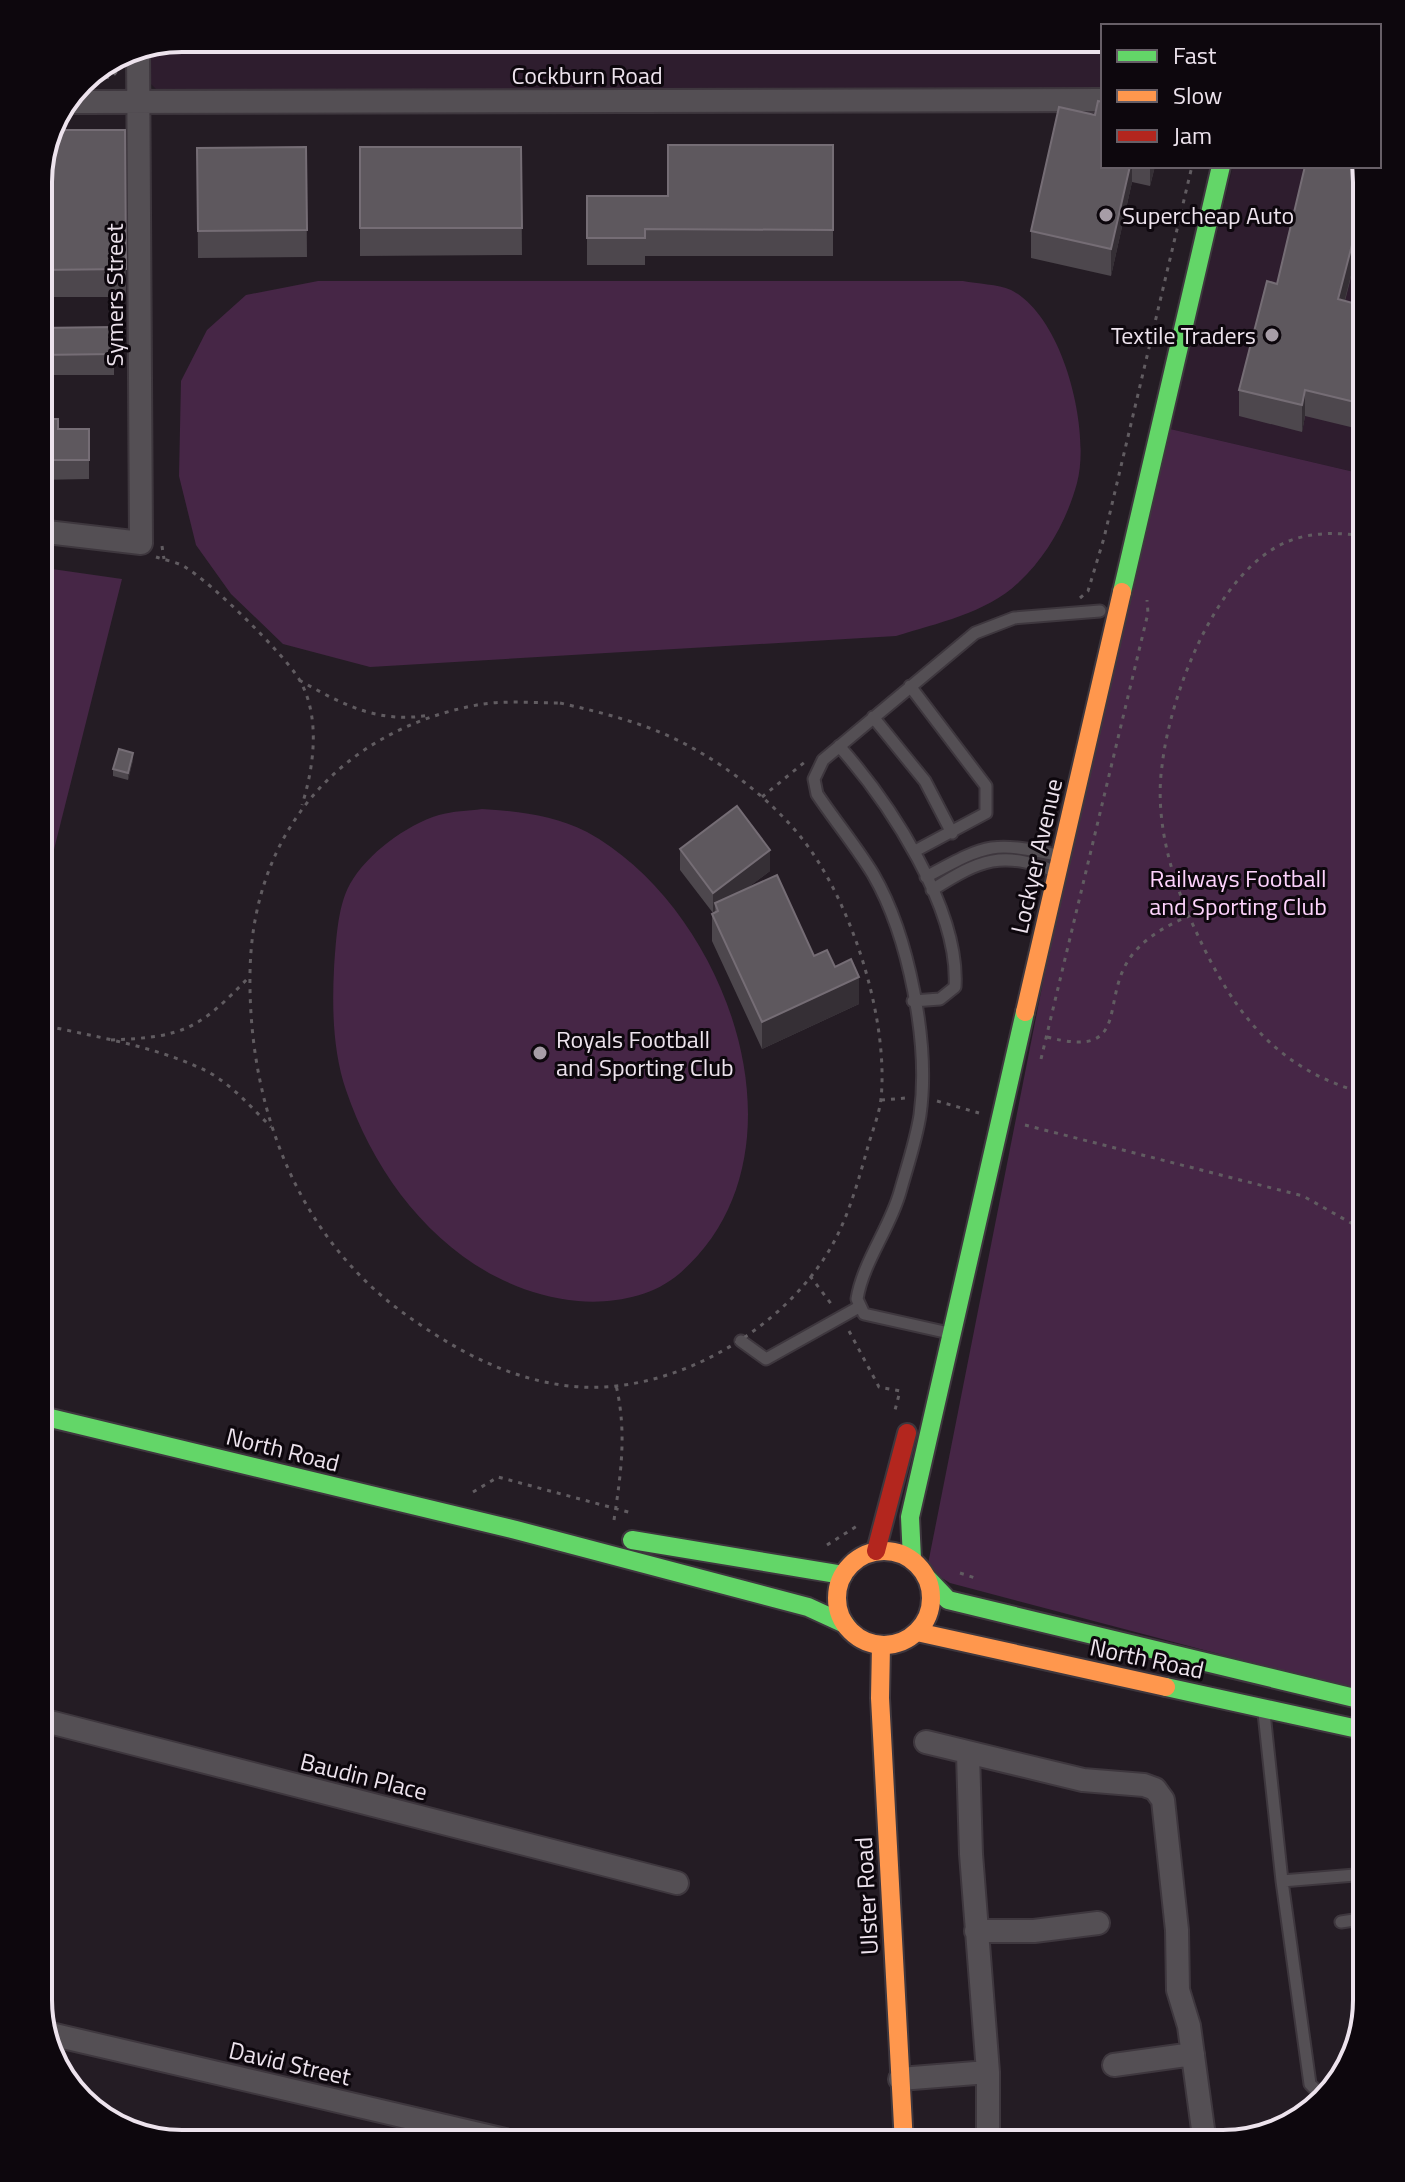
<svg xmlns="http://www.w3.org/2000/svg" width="1405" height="2182" font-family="'Titillium Web',sans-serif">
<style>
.built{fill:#2e1d2e}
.green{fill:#462646}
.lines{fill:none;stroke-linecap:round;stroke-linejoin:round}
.lane-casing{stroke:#3e373e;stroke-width:15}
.street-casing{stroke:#3e373e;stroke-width:26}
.fast-casing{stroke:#3e373e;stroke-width:22}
.slow-casing{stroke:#3e373e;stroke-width:22}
.jam-casing{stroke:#3e373e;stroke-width:22}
.path{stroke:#615c61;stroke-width:3;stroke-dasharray:4 6;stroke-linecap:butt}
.lane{stroke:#544f54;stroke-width:11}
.street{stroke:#544f54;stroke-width:22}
.fast{stroke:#63d668;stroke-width:18}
.slow{stroke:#ff974d;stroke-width:18}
.jam{stroke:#b3261e;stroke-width:18}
.wall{fill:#4d474d}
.shaded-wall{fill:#352f35}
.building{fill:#5e585e;stroke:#756d75;stroke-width:2}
.poi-dot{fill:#a79da7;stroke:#0d070d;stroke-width:3}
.labels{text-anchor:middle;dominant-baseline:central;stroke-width:6;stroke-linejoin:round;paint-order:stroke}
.street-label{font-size:24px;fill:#ede3ed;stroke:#0d070d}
.poi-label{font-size:24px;fill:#ede3ed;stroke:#0d070d;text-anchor:start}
.park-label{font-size:24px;fill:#fed3fd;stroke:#0d070d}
.rim{fill:none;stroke:#ede3ed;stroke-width:4}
</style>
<rect width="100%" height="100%" fill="#241c24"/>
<!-- built -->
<path class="built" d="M182 38H1103V92L160 93 145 78 144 45Z
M1233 166H1363L1367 182V475L1170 429Z"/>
<!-- green -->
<path class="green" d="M318 281H963C977 284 998 284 1011 290 1064 317 1091 431 1077 483 1067 520 1047 556 1019 582 987 613 937 623 896 636L370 667 283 644 231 594 196 545 179 476 181 381 207 330 246 295Z
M1153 425 1367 475V1693L950 1583 927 1569Z
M38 567 122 579 38 913Z
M482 809C518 811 554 815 587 832 728 909 817 1155 679 1274 652 1297 612 1304 578 1301 464 1290 381 1194 346 1090 333 1052 332 1009 334 969 336 944 337 907 350 884 367 854 406 825 439 815 453 811 468 811 482 809Z"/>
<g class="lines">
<defs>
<path id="lane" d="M910 686 986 786V813L915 851
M873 717 925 781 952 833
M839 746C889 802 960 909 955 987L940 999 913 1001
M926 877C989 843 991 841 1061 856
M932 890C981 859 1001 850 1057 872
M38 940 43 917 38 903
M949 1333 864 1314 857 1299C863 1262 890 1228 900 1192 907 1167 916 1141 920 1115 930 1044 909 936 873 874 856 846 835 821 817 794L814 779 823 760 975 633 1014 618 1100 611
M741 1341 766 1359 859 1307
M1264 1713 1282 1881 1310 2084 1322 2096
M1282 1881 1367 1874
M1341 1922 1367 1918"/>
<path id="street" d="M71 102 1103 100
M38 531 141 543 138 47
M38 1719 677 1883
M926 1742 1083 1780 1144 1785 1155 1789 1163 1800 1177 1930 1178 1990 1189 2026 1205 2144
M968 1754 971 1854 988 2072V2144
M976 1931H1034L1098 1923
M46 2033 522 2144
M1114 2065 1193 2054
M900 2079 988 2072"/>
<path id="fast" d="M1122 592 1221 166
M38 1415 516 1530 808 1607 845 1624
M632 1540 843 1575
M912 1559 910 1517 1025 1012
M928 1579 948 1600 1367 1701
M1166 1687 1367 1731"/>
<path id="slow" d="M1025 1012 1122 592
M837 1598a47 47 0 1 1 94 0a47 47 0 1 1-94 0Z
M917 1632 1166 1687
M881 1645 880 1698 904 2144"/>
<path id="jam" d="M876 1551 907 1433"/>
</defs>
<!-- lane casing -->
<use href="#lane" class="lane-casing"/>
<!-- street casing -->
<use href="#street" class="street-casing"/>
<!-- fast casing -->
<use href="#fast" class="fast-casing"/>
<!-- slow casing -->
<use href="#slow" class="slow-casing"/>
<!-- jam casing -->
<use href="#jam" class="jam-casing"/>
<!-- path -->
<path class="path" d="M85 80 112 77 118 70
M162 546 164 559
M156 557C165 560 177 562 185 567 213 584 282 652 299 679 321 716 314 767 302 805
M1080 598 1088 591 1104 538 1192 166
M299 680C343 705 379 724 430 715
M560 703C608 714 653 725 696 750 735 772 772 802 800 836 851 899 889 1018 881 1099 879 1116 871 1134 867 1150 859 1178 850 1211 836 1238 790 1328 671 1398 569 1386 509 1379 457 1351 409 1317 297 1239 248 1106 250 973 252 833 339 731 477 705 503 700 533 703 560 703Z
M762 797 806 761
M1188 914C1169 869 1155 816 1162 766 1170 694 1217 569 1289 541 1315 531 1340 533 1367 536
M38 1024C91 1036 150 1045 200 1068 228 1080 250 1106 271 1127
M1047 1037C1134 1060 1098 999 1132 955 1147 936 1168 925 1189 916 1228 1004 1269 1068 1367 1094
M111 1040C185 1037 199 1029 250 976
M1041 1059 1148 613 1147 600
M881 1100 906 1098
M937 1101 979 1113
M1025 1125 1303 1196 1367 1232
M810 1276 832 1305
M849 1331 879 1387 900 1391 894 1414
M473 1492 498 1477 632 1513
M614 1520C621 1473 627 1432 616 1385
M827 1545 857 1526
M960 1573 975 1578"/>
<!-- lane -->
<use href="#lane" class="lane"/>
<!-- street -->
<use href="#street" class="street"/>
<!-- fast -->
<use href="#fast" class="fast"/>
<!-- slow -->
<use href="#slow" class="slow"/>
<!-- jam -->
<use href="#jam" class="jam"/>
</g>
<!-- wall -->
<path class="wall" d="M182 38H331V40H221V51L177 52V39Z
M399 38H458V44H399Z
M789 38H824V52L790 53Z
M854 38H881V51L855 52Z
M1016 38H1041V44H1016Z
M1074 38H1103V41H1074Z
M1095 115 1103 166H1155L1150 186 1132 182 1111 276 1031 258V231Z
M125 130 126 297H38V173Z
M833 145V256H645V265H587V196H668Z
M306 147 307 257 198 258 197 148Z
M360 147H521L522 255 360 256Z
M1367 182V213L1345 301 1367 307V431L1305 416 1302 432 1239 416V390L1277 284Z
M114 327V375H38V328Z
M38 419 58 429H89V479L38 480Z
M133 760 128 780 113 776V769Z
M680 849 770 871 747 888 814 956 835 967 859 1004 762 1049 712 941V914L713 913 680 870Z
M1365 1947H1367V1991L1365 1974Z"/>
<!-- shaded-wall -->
<path class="shaded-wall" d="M1130 166H1132V182L1111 276V249Z
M1150 166H1155L1150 186Z
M1367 187V213L1338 326V299Z
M1305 390V416L1302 432V405Z
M133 753V760L128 780V773Z
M770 850V871L718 910 715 903V912L713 913V893Z
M859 977V1004L762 1049V1022Z"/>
<!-- building -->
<path class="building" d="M1098 101 1103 102V166H1130L1111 249 1031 231 1059 107 1095 115Z
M58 130H125L126 269 38 270V173Z
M668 145H833V230L645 229V238H587V196H668Z
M306 147 307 230 198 231 197 148Z
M360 147H521L522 228H360Z
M1305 166H1363L1367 187 1338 299 1367 307V405L1305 390 1302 405 1239 390 1267 281 1277 284Z
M114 327V354L38 355V328Z
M38 419H58V429H89V460H38Z
M119 749 133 753 128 773 113 769Z
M737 806 770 850 713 893 680 849Z
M777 875 814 956 827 950 835 967 851 959 859 977 762 1022 712 914 718 911 715 903Z"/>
<!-- markers -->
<g class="poi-dot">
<circle cx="1106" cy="215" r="8"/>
<circle cx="1272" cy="335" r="8"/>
<circle cx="540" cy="1053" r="8"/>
</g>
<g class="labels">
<!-- street labels -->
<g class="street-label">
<text x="587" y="75">Cockburn Road</text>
<text transform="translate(114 295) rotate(-90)">Symers Street</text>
<text transform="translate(1036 856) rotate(-77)">Lockyer Avenue</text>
<text transform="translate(283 1449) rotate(14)">North Road</text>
<text transform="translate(1147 1658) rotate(12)">North Road</text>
<text transform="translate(364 1776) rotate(14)">Baudin Place</text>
<text transform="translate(866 1896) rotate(-93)">Ulster Road</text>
<text transform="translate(290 2063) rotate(13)">David Street</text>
</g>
<!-- poi labels -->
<g class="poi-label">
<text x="1122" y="215">Supercheap Auto</text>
<text x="1256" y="335" text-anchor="end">Textile Traders</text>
<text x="556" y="1039">Royals Football<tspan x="556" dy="28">and Sporting Club</tspan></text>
</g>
<!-- park labels -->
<g class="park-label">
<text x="1238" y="878">Railways Football<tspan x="1238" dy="28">and Sporting Club</tspan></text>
</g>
</g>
<!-- crop -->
<path d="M0 0H1405V2182H0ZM182 52H1223A130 130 0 0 1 1353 182V2000A130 130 0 0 1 1223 2130H182A130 130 0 0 1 52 2000V182A130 130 0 0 1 182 52Z" fill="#0d070d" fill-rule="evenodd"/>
<path class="rim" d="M182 52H1223A130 130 0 0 1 1353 182V2000A130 130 0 0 1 1223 2130H182A130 130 0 0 1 52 2000V182A130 130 0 0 1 182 52Z"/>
<!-- legend -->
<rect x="1101" y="24" width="280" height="144" fill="#0d070d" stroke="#675f67" stroke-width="2"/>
<rect x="1117" y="50" width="40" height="12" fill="#63d668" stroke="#675f67" stroke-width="2"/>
<text x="1173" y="64" font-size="24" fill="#ede3ed">Fast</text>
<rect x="1117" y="90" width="40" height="12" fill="#ff974d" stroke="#675f67" stroke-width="2"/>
<text x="1173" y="104" font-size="24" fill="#ede3ed">Slow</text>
<rect x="1117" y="130" width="40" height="12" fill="#b3261e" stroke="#675f67" stroke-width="2"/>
<text x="1173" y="144" font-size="24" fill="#ede3ed">Jam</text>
</svg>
